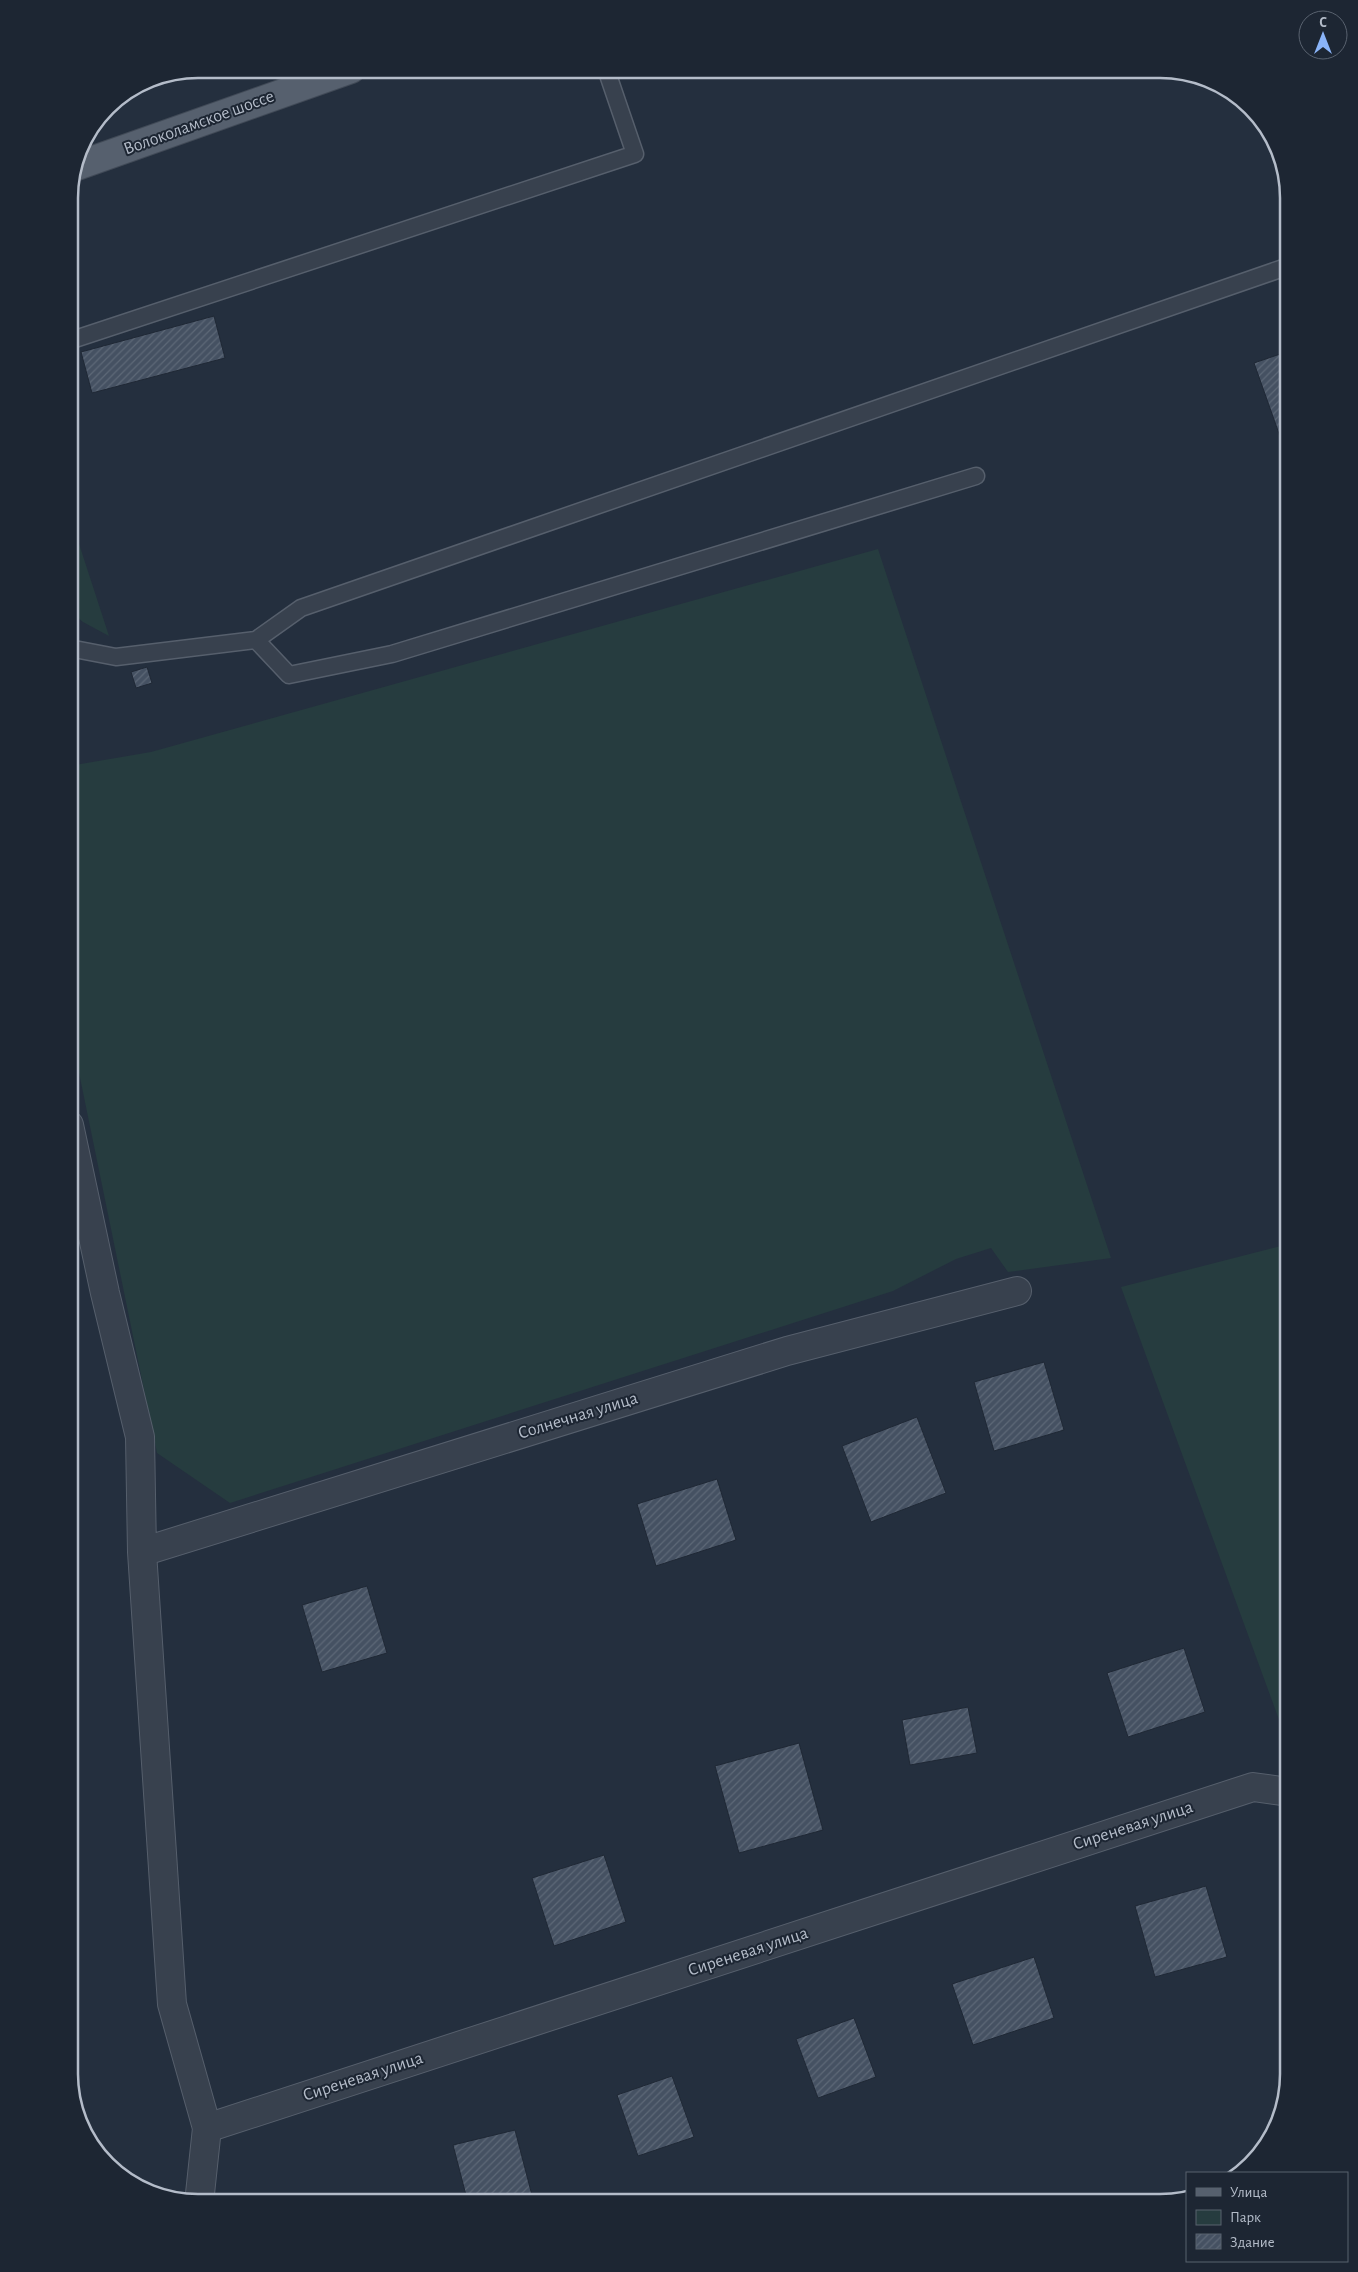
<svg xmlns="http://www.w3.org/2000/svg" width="1358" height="2272" font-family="'Alegreya Sans',sans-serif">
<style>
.green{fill:#263c3f}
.building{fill:url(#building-hatch);stroke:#1f2835}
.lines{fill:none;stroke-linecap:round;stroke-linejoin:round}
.lane-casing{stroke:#565f6c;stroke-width:19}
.street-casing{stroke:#565f6c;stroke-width:30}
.primary-casing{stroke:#414a57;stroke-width:30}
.lane{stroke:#38414e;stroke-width:16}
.street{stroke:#38414e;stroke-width:28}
.primary{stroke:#56606e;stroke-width:28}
.labels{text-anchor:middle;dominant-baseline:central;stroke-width:4;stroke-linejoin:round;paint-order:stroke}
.street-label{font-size:18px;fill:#b4bcc9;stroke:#1d2633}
.rim{fill:none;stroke:#b4bcc9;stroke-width:2.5}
</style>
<defs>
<pattern id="building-hatch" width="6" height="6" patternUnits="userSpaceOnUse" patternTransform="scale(1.25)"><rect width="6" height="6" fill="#455162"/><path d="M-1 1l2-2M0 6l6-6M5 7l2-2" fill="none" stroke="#5d6877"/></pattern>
</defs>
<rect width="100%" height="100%" fill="#242f3e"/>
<!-- green -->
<path class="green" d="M69 513 109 636 83 622 69 610Z
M878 549 1111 1258 1008 1272 991 1248 956 1259 893 1291 230 1503 157 1453 69 1024V766L151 752Z
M1289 1244V1747L1121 1287Z"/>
<!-- building -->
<path class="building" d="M214 316 225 358 92 393 81 352Z
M1289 351V462L1254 363Z
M147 667 152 683 136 688 131 672Z
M1044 1362 1064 1430 994 1451 974 1382Z
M917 1417 946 1493 871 1522 842 1446Z
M717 1479 736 1540 656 1566 637 1504Z
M367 1586 387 1653 322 1672 302 1605Z
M1184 1648 1205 1712 1128 1737 1107 1673Z
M968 1707 977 1753 910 1765 902 1720Z
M799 1743 823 1830 739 1853 715 1766Z
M604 1855 626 1922 554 1946 532 1878Z
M1206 1886 1227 1957 1155 1977 1135 1906Z
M1034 1957 1054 2018 973 2045 952 1984Z
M854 2018 876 2077 818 2098 796 2039Z
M672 2076 694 2137 638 2156 617 2095Z
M515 2130 534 2203H468L453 2145Z"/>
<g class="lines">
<defs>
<path id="lane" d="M75 339 635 154 606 69
M256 640 289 675 392 654 976 476
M69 648 116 657 256 640 301 608 1289 266"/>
<path id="street" d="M69 1125 105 1293 140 1437 142 1552 172 2004 207 2128 199 2203
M142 1552 787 1351 1017 1291
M207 2128 1253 1787 1289 1792"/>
<path id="primary" d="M74 167 351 69"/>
</defs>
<!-- lane casing -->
<use href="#lane" class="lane-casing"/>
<!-- street casing -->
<use href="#street" class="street-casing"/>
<!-- primary casing -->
<use href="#primary" class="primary-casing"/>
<!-- lane -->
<use href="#lane" class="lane"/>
<!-- street -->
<use href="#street" class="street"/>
<!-- primary -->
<use href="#primary" class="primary"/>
</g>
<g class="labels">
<!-- street labels -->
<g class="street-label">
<text transform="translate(199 123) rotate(-20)">Волоколамское шоссе</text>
<text transform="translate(578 1416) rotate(-17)">Солнечная улица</text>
<text transform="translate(1133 1826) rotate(-18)">Сиреневая улица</text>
<text transform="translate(748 1952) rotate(-18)">Сиреневая улица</text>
<text transform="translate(363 2077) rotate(-18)">Сиреневая улица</text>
</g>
</g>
<!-- crop -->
<path d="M0 0H1358V2272H0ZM198 78H1160A120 120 0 0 1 1280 198V2074A120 120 0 0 1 1160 2194H198A120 120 0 0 1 78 2074V198A120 120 0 0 1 198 78Z" fill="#1d2633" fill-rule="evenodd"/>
<path class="rim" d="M198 78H1160A120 120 0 0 1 1280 198V2074A120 120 0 0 1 1160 2194H198A120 120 0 0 1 78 2074V198A120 120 0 0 1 198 78Z"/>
<!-- legend -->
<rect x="1186" y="2172" width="162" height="90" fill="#1d2633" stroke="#59626f"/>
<rect x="1196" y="2188" width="25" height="8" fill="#56606e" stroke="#59626f"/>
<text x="1230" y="2197" font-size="15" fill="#b4bcc9">Улица</text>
<rect x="1196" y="2210" width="25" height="15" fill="#263c3f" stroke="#59626f"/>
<text x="1230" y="2222" font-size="15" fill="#b4bcc9">Парк</text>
<rect x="1196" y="2234" width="25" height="15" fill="url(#building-hatch)" stroke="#59626f"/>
<text x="1230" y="2247" font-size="15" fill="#b4bcc9">Здание</text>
<!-- north arrow -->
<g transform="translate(1323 35)"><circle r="24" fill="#1d2633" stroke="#59626f"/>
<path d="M0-4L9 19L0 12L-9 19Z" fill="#8ab4f8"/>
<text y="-8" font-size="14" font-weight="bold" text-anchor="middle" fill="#b4bcc9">С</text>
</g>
</svg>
